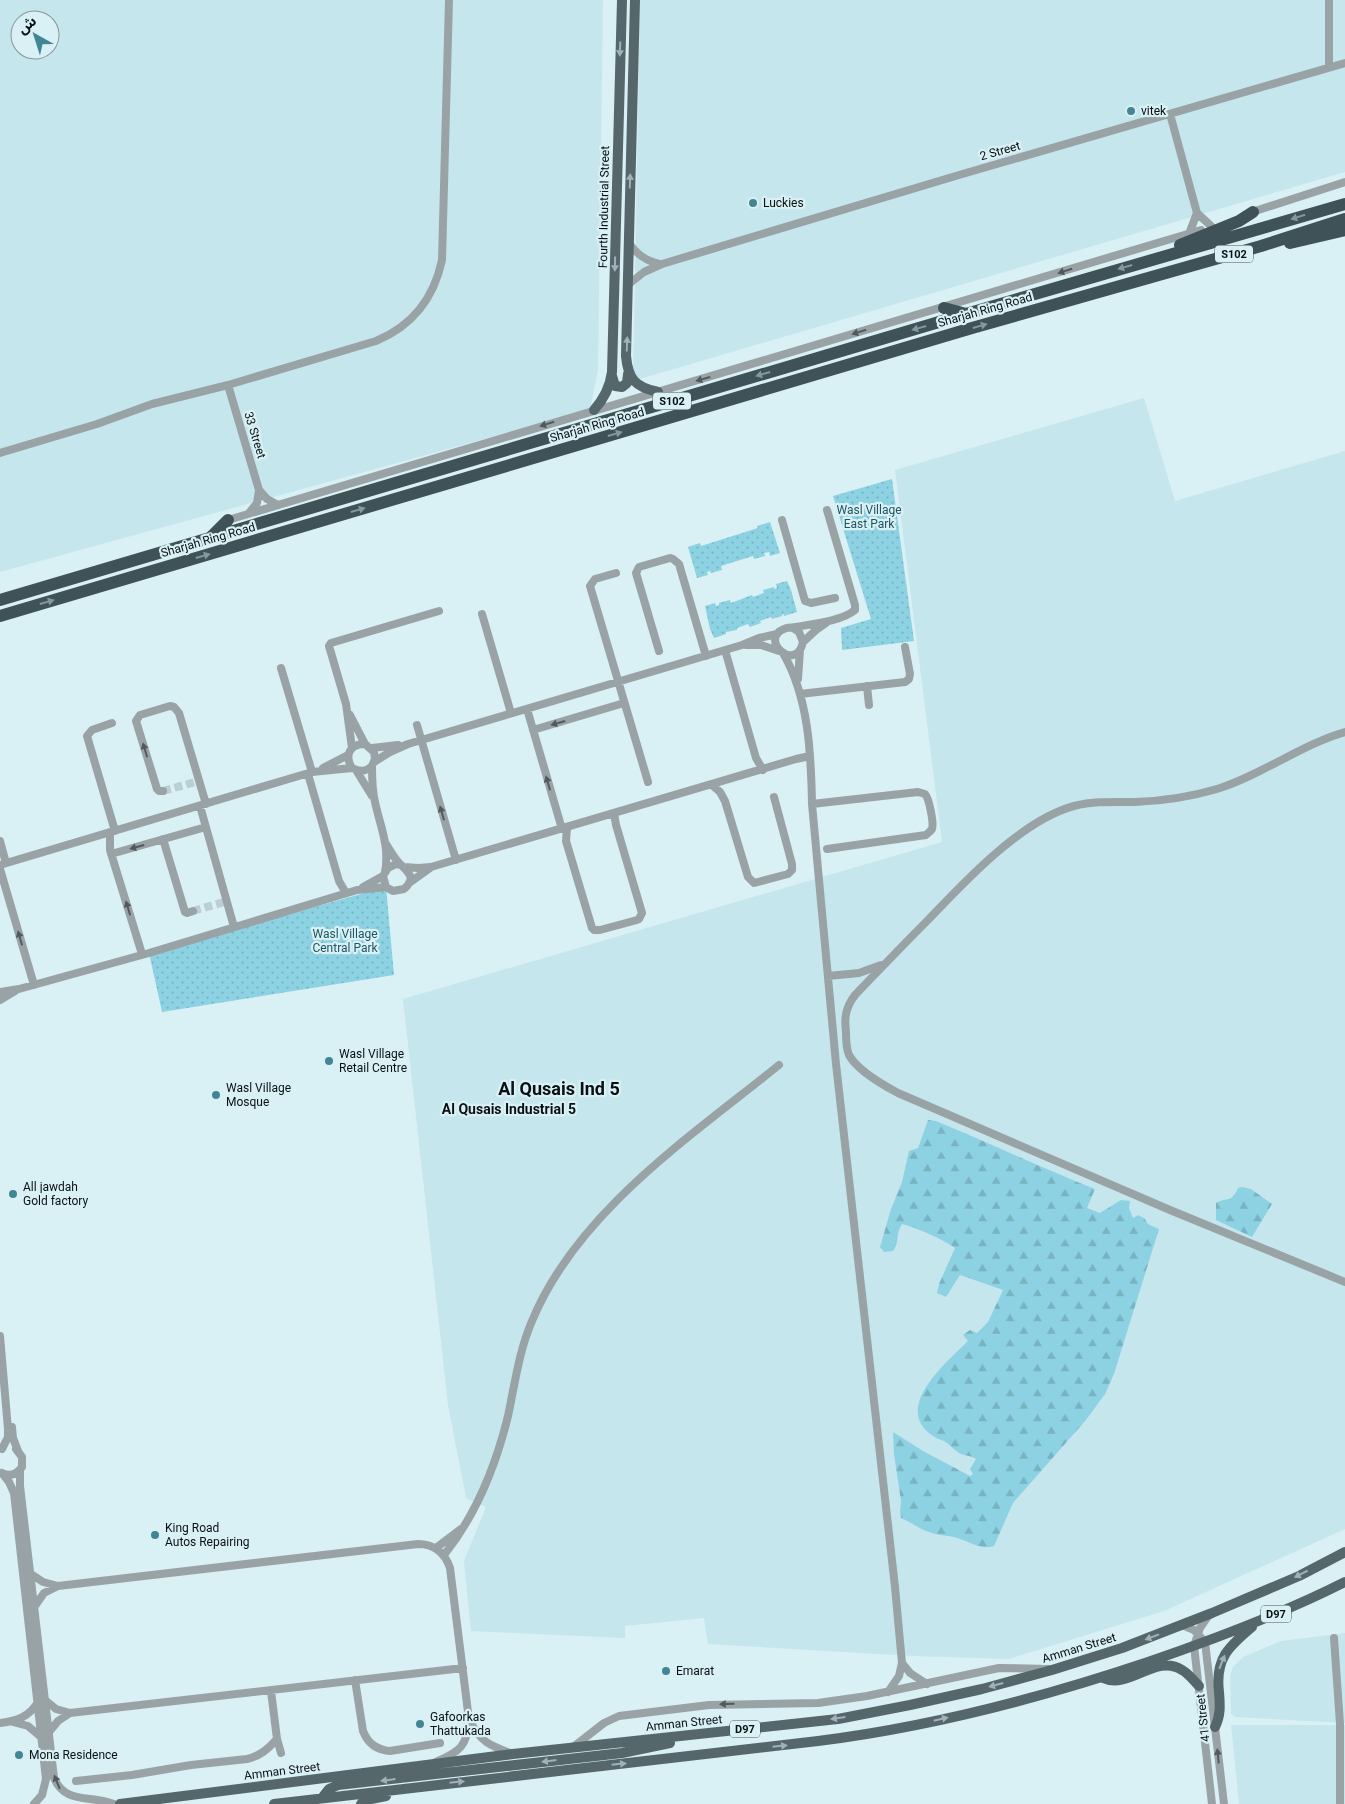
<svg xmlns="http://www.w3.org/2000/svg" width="1345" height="1804" font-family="Roboto,'Noto Sans Arabic',sans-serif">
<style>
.built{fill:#c6e6ee;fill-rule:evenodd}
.grass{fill:url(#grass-dots)}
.forest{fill:url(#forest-firs)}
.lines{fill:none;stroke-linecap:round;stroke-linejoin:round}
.minor-tunnel{stroke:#bacfd3;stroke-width:8;stroke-dasharray:8 4;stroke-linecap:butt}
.minor{stroke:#99a3a5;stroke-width:8}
.major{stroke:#56676b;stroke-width:10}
.highway{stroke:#3f5257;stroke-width:12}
.oneway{fill:#9eb2b7}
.oneway2{fill:#84999e}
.oneway3{fill:#515a5c}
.poi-dot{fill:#428594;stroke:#d9f0f5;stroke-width:2}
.labels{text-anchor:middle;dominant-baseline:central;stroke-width:4.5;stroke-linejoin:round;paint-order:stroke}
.shield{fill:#d9f0f5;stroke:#475457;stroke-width:1}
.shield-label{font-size:11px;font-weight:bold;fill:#091113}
.poi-label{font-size:12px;fill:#091113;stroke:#d9f0f5;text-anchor:start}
.street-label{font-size:12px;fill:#091113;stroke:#d9f0f5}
.park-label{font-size:12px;fill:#1d5561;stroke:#d9f0f5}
.neighbourhood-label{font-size:14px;font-weight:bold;fill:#091113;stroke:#d9f0f5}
.district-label{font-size:18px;font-weight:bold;fill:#091113;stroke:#d9f0f5}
</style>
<defs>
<pattern id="grass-dots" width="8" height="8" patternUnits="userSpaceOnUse" patternTransform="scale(1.25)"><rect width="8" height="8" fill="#8dd2e2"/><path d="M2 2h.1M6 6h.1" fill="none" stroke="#78b3c1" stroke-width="1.8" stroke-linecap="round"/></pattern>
<pattern id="forest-firs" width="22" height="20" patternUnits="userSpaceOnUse" patternTransform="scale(1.25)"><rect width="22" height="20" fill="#8dd2e2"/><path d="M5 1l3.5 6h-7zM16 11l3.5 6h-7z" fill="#78b3c1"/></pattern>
</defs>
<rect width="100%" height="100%" fill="#d9f0f5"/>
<!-- built -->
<path class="built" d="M0 0H603L598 370 590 410 0 572ZM20 20H50V50H20Z
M640 0H1345V172L633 381Z
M1144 398 1175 501 1345 451V1529L1164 1611 1009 1659 913 1656 708 1644 704 1618 625 1626V1638L471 1631 464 1561 486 1507 466 1498 448 1405 403 999 942 842 895 470Z
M1345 1633V1723L1235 1717 1231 1714 1230 1676 1233 1667 1243 1657 1281 1641Z
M1231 1725H1345V1804H1239Z"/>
<!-- grass -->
<path class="grass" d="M892 479 914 641 842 650 841 628 871 619 833 496Z
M770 522 780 553 770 556 769 552 764 553 765 556 754 559 753 556 721 566 722 570 711 573 710 571 707 572 708 575 697 578 688 547 700 543 701 546 758 528 757 526Z
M787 581 791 590 797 612 784 616 783 613 782 616 772 619 771 617 760 621 761 623 750 627 748 624 737 628V630L726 632V634L714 638 710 629 705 606 715 603 716 606 719 605V603L730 600 731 603 752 595 753 597 764 593 763 590 774 587V589L777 588 776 584Z
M386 887 394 975 162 1012 149 953Z"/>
<!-- forest -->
<path class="forest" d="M928 1120 936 1121C990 1143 1041 1168 1095 1189L1087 1208 1100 1213 1121 1200 1130 1201 1129 1208 1133 1218 1138 1215 1144 1218 1148 1224 1159 1229 1114 1374 1105 1394 1086 1420 1013 1503 994 1546C981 1550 972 1543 960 1539 950 1535 939 1536 929 1532 919 1529 911 1522 901 1518L900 1511 901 1501 894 1454 893 1432 923 1451 970 1476 973 1474 970 1469 976 1459C971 1455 964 1456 959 1453 954 1450 951 1446 947 1443 943 1440 937 1439 933 1436 891 1408 947 1362 968 1341L963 1335 970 1330 977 1333 988 1322 1003 1290 960 1275 946 1297 937 1293 939 1284 955 1248C940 1238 920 1229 902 1224 895 1235 900 1241 893 1251L884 1252 880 1247 891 1209 902 1182 909 1151 918 1148Z
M1242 1187 1251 1189 1272 1204 1252 1237 1216 1220V1203C1228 1196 1231 1204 1238 1188Z"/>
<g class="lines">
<!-- minor-tunnel -->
<path class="minor-tunnel" d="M163 791 195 782
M193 911 224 902"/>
<!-- minor -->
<path class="minor" d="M1329 67V0
M1170 114 1197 213 1211 226
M1249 213 1345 182
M1189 234 1197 213
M629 243C637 255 646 261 660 264
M629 284 644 272 662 264 959 175 1345 63
M228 385 259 490 267 499 278 505
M0 453 97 424 152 404 228 385 376 341C412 326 434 298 442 260L449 0
M249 513 257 503 259 490
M228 520 1201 230
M782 520 805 601 811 603 835 598
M616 573 595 579 590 586 648 782
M482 614 511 713
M793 628 799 632 803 642C796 674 758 639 784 629 788 627 792 628 796 627 812 624 842 621 855 610V605L827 510
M803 642 816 630 826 623
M746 645H761L779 651
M725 650 756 758 763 770
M659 651 636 573 639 567 670 558 673 559 679 564 706 656
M783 653C809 698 811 754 812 804L836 1064 895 1587 902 1663 899 1676 888 1692
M281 668 312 772
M798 679 800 650
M867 686 869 705
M800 694 905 682 909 679 910 674 905 647
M527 709 562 829
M350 715 365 744 374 752 375 759 372 766C366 772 360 772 352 768 344 755 350 744 365 744
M112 723 92 730 87 736 115 831
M417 725 456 860
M533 730 624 703
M1345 732C1300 745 1262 775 1217 789 1190 797 1162 801 1135 802 1114 802 1094 801 1074 806 1022 820 966 880 929 919 904 944 879 970 855 995 846 1007 844 1017 846 1032 846 1039 846 1048 849 1055 857 1070 883 1085 898 1093L1170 1210 1345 1282
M352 748 346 704 329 646 331 643 439 611
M372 748 398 745
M374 762 390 752 408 744 742 645 759 638 777 634
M372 766C372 778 372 790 375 802 380 826 390 846 385 872
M323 768 348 755
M356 770 372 796
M308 774 339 881 346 893
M712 785 720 792 725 801 748 877 754 883 788 874 792 870V864L774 797
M163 791H159L157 789 136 721 140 715 170 706 174 707 179 713 206 804
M812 804 918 792 925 794C929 798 934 823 932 829 930 832 929 832 926 835L827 849
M200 806 234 927
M567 828 566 841 592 928 594 930H600L637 920 639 919 642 913 616 825 614 813
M110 832V850L142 954
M163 839 185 912 187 913 193 911
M0 841 6 863
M386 844C390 850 394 858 400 864 408 872 417 878 404 889L393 891 386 887 383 876 388 868 396 864 401 865
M111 854 206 827
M0 865 312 772 352 768
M404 867 418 868 431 867 796 759 810 756
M0 869 34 985
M409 883 430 868
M363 887 383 876
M828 976 859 973 881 965
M0 992 19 989 149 953 357 890 386 887
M0 1000 15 991
M0 1336 8 1429V1437L2 1449
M12 1427 13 1438 18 1451
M20 1470V1486L54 1778C65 1804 89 1795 114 1804
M2 1473 9 1482 14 1493 46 1779 42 1795 34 1804
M2 1473C10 1477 17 1474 22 1467V1457L16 1449
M436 1548 461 1529
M444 1555C476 1515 496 1465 508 1416 515 1383 519 1351 532 1321 577 1212 690 1137 779 1065
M31 1574 43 1582 58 1586
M35 1606 44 1593 58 1586 418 1544C434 1544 445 1553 450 1568L469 1720C467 1747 460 1751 436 1762
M1209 1615 1200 1628 1194 1646 1212 1804
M1182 1625 1194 1630 1205 1642 1224 1804
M1334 1638 1340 1724V1804
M902 1663 910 1673 927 1684
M355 1680 363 1731C368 1744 377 1750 390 1751L440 1743
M271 1691 277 1739 281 1753
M45 1700 56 1709 70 1713 463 1668
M470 1721C481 1743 491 1746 513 1754
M13 1722 28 1726 41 1737
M0 1723C17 1721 29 1717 38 1702
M49 1732 58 1721 70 1713
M572 1748 604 1723 619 1716 709 1705 818 1703 867 1696 999 1668 1050 1669
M76 1781 132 1775 191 1765 247 1759C260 1756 268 1749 277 1739"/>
<!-- major -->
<path class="major" d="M635 0 626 356C628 379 635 387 658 392
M612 376 615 386 622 387 627 383 628 374
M594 410C604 399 610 387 612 372L622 0
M1103 1678C1129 1690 1156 1653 1182 1670 1189 1674 1194 1681 1199 1686
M1215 1727C1221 1715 1220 1705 1219 1692 1215 1659 1228 1647 1252 1627
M322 1798 329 1789 338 1785 622 1753 670 1743
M120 1804 513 1754 838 1719 910 1705 982 1689 1052 1670 1122 1648 1212 1613 1299 1576 1345 1552
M274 1804 818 1741C930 1727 1041 1698 1148 1662 1215 1639 1282 1614 1345 1582
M361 1804 371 1799 386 1796"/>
<!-- highway -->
<path class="highway" d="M1290 243 1345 230
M1180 245 1239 221 1253 212
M944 308 966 314
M210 538 228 520
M0 600 966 314 1345 204
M0 616 972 328 1261 246 1345 219"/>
</g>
<!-- one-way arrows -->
<defs><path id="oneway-solid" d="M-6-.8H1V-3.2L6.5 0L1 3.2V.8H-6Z" transform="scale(1.25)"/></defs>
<g class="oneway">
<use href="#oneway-solid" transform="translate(620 49) rotate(92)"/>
<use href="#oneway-solid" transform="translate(630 181) rotate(-88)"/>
<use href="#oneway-solid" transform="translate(615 264) rotate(91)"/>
<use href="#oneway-solid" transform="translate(627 344) rotate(-88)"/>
<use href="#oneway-solid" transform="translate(1301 1574) rotate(153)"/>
<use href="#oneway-solid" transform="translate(1152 1637) rotate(159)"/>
<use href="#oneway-solid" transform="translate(1222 1662) rotate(-68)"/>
<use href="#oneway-solid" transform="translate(996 1685) rotate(165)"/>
<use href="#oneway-solid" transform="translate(838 1718) rotate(172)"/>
<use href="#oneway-solid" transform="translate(941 1719) rotate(-13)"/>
<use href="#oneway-solid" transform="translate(780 1746) rotate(-6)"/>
<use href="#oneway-solid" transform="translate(549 1761) rotate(173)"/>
<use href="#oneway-solid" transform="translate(619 1764) rotate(-6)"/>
<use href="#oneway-solid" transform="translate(388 1780) rotate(173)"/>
<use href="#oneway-solid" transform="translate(457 1782) rotate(-6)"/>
</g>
<g class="oneway2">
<use href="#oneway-solid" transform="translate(1298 217) rotate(163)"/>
<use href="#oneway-solid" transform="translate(1125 267) rotate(164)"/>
<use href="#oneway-solid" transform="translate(980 326) rotate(-16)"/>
<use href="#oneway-solid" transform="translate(919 328) rotate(164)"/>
<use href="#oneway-solid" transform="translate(763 374) rotate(164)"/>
<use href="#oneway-solid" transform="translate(615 434) rotate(-16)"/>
<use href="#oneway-solid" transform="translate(358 510) rotate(-16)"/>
<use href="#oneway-solid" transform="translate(203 556) rotate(-16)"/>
<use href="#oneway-solid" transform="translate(47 602) rotate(-16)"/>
</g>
<g class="oneway3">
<use href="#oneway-solid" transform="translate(1065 271) rotate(163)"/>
<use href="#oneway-solid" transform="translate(859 332) rotate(163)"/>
<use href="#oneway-solid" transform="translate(703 379) rotate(164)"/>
<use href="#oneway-solid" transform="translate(547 424) rotate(163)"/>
<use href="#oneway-solid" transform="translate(558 723) rotate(164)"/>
<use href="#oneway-solid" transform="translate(145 750) rotate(-107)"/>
<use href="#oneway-solid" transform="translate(548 783) rotate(-106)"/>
<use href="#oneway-solid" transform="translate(442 813) rotate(-106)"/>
<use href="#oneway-solid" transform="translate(137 847) rotate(165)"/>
<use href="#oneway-solid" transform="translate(128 908) rotate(-107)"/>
<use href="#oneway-solid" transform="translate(20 938) rotate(-106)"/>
<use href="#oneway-solid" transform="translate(727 1704) rotate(178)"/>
<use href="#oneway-solid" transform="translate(1218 1756) rotate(-96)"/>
<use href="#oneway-solid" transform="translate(57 1782) rotate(-112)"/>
</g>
<!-- markers -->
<g class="poi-dot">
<circle cx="1131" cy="111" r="5"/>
<circle cx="753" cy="203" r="5"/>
<circle cx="329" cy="1061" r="5"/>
<circle cx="216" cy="1095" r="5"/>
<circle cx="13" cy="1194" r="5"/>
<circle cx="155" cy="1535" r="5"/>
<circle cx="666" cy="1671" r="5"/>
<circle cx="420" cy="1724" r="5"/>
<circle cx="19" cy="1755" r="5"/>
</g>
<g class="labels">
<!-- shield labels -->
<g class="shield">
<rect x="1215" y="245.5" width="38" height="17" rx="4"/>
<rect x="653" y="392.5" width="38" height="17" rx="4"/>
<rect x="1261" y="1605.5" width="30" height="17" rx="4"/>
<rect x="730" y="1720.5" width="30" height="17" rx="4"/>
</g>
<g class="shield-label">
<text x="1234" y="254">S102</text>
<text x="672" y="401">S102</text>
<text x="1276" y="1614">D97</text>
<text x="745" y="1729">D97</text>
</g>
<!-- poi labels -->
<g class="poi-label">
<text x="1141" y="111">vitek</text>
<text x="763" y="203">Luckies</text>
<text x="339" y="1054">Wasl Village<tspan x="339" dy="14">Retail Centre</tspan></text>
<text x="226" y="1088">Wasl Village<tspan x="226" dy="14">Mosque</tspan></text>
<text x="23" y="1187">All jawdah<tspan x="23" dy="14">Gold factory</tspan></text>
<text x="165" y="1528">King Road<tspan x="165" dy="14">Autos Repairing</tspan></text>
<text x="676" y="1671">Emarat</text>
<text x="430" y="1717">Gafoorkas<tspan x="430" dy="14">Thattukada</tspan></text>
<text x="29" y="1755">Mona Residence</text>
</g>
<!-- street labels -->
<g class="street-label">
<text transform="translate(1000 151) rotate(-16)">2 Street</text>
<text transform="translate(604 207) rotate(-89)">Fourth Industrial Street</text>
<text transform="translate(985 310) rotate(-16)">Sharjah Ring Road</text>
<text transform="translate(597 425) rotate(-16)">Sharjah Ring Road</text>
<text transform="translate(255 435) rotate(73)">33 Street</text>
<text transform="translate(208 540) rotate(-16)">Sharjah Ring Road</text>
<text transform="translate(1079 1648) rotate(-17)">Amman Street</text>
<text transform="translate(1203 1718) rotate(-96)">41 Street</text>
<text transform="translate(684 1723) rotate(-6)">Amman Street</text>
<text transform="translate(282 1771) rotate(-7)">Amman Street</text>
</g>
<!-- park labels -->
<g class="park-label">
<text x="869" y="510">Wasl Village<tspan x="869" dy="14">East Park</tspan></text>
<text x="345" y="934">Wasl Village<tspan x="345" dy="14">Central Park</tspan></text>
</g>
<!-- neighbourhood labels -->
<g class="neighbourhood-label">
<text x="509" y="1109">Al Qusais Industrial 5</text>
</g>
<!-- district labels -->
<g class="district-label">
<text x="559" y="1088">Al Qusais Ind 5</text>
</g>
</g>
<!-- north arrow -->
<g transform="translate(35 35) rotate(321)"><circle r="24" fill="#d9f0f5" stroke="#86979b"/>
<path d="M0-4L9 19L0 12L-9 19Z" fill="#428594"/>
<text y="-8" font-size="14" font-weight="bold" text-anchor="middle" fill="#091113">ش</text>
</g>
</svg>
